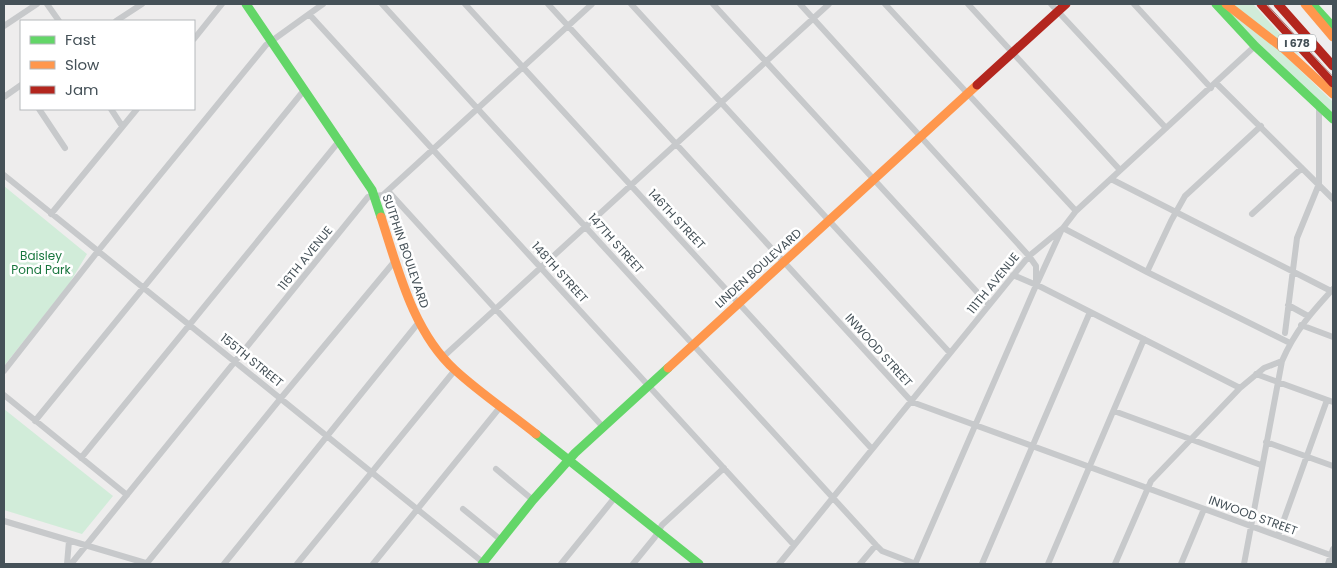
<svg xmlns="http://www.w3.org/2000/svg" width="1337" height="568" font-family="Poppins,sans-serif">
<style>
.green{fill:#d1ecd9}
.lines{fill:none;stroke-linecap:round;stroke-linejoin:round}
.street{stroke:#c7c9cb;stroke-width:6}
.fast{stroke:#63d668;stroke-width:9}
.slow{stroke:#ff974d;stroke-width:9}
.jam{stroke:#b3261e;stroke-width:9}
.tram{stroke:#c2c3c5;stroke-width:1}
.labels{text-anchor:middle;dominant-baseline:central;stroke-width:5;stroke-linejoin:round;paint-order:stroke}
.shield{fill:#fff;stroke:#7d858a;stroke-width:1}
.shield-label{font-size:11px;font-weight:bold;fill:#455158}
.street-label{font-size:12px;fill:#455158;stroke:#fff}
.park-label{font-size:12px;fill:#19763e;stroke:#fff}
</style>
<rect width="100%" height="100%" fill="#eeeded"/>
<!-- green -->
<path class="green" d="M1231 4H1253L1300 56Z
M1224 8 1273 44 1333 102V114L1255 41Z
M4 186 87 254 69 284 4 366Z
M4 409 113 496 82 534 4 510Z"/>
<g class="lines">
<!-- street -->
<path class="street" d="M47 4 59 21
M382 4 876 545 882 551 916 564
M465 4 872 449
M548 4 912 402 1333 556
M631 4 950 353
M713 4 989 305
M800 4 1029 256 1036 266V285
M885 4 1076 211
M968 4 1120 170
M1051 4 1166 128
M1134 4 1211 88
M309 14 794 545
M116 21 142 4
M4 26 37 4
M194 39 222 4
M1216 83 1333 199
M4 97 21 85
M39 109 65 148
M111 109 122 126
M4 175 485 564
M1111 179 1331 291
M388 191 603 427
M51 214 137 109
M1252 214 1302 168
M1063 228 1147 272 1290 343
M1147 272 1171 221 1185 196 1261 126
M1013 275 1041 287 1240 388
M1288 305 1308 316
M1301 325 1333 337
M1285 333 1297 238 1319 184V105
M443 357 829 4
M4 371 98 251 266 45 323 4
M1256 374 1333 402
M4 395 127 495
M1114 411 1261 465
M35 421 305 89
M1266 442 1333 466
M81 458 340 140
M496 469 533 500
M463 509 501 540
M4 521 149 564
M1278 536 1327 400
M147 563 281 398 394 262
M67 564 69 541
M71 564 368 197 383 195 592 4
M224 564 419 322
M297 564 455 370
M373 564 501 406
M561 564 616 496
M633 564 655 537 662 525 724 468
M779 564 1029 256 1063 228 1076 211 1255 46
M860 564 876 545
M915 564 1034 290 1061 231
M982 564 1090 312
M1048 564 1144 339
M1115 564 1151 481 1240 388 1264 368 1282 361
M1181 564 1204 509
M1244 564 1282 361C1295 331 1311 313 1333 289
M1328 564 1333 549"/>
<!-- fast -->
<path class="fast" d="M246 4 372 190 381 217
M1216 4 1255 46 1333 119
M1312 4 1333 27
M536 434 699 564
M482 564 533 500 575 453 668 368"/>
<!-- slow -->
<path class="slow" d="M1226 4 1284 49 1333 94
M1305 4 1333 37
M381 217C398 269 413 332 455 370 480 393 510 413 536 434
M668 368 977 85"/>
<!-- jam -->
<path class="jam" d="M1261 4 1333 83
M1278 4 1333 66
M977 85 1066 4"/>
<!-- tram -->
<path class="tram" d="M1266 4 1333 77"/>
</g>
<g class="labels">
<!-- shield labels -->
<rect class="shield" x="1278" y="34.5" width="38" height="17" rx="4"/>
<g class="shield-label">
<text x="1297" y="43">I 678</text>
</g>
<!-- street labels -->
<g class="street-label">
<text transform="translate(677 219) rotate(47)">146TH STREET</text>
<text transform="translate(616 243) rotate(48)">147TH STREET</text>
<text transform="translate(406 251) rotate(71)">SUTPHIN BOULEVARD</text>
<text transform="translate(305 258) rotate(-51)">116TH AVENUE</text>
<text transform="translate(758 268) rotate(-42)">LINDEN BOULEVARD</text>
<text transform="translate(560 272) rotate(48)">148TH STREET</text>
<text transform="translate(993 283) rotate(-51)">111TH AVENUE</text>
<text transform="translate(879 350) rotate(48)">INWOOD STREET</text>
<text transform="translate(252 360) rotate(39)">155TH STREET</text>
<text transform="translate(1253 515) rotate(20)">INWOOD STREET</text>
</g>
<!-- park labels -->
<g class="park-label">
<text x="41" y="255">Baisley<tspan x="41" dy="14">Pond Park</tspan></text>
</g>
</g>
<!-- border -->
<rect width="1337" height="568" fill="none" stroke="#455158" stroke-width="10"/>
<!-- legend -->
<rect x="20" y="20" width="175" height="90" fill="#ffffff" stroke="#b5b9bc"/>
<rect x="30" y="36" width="25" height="8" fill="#63d668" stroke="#b5b9bc"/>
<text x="65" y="45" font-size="15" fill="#455158">Fast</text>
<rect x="30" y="61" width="25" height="8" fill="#ff974d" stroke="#b5b9bc"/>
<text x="65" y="70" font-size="15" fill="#455158">Slow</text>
<rect x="30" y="86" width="25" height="8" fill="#b3261e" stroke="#b5b9bc"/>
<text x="65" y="95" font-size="15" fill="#455158">Jam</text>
</svg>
